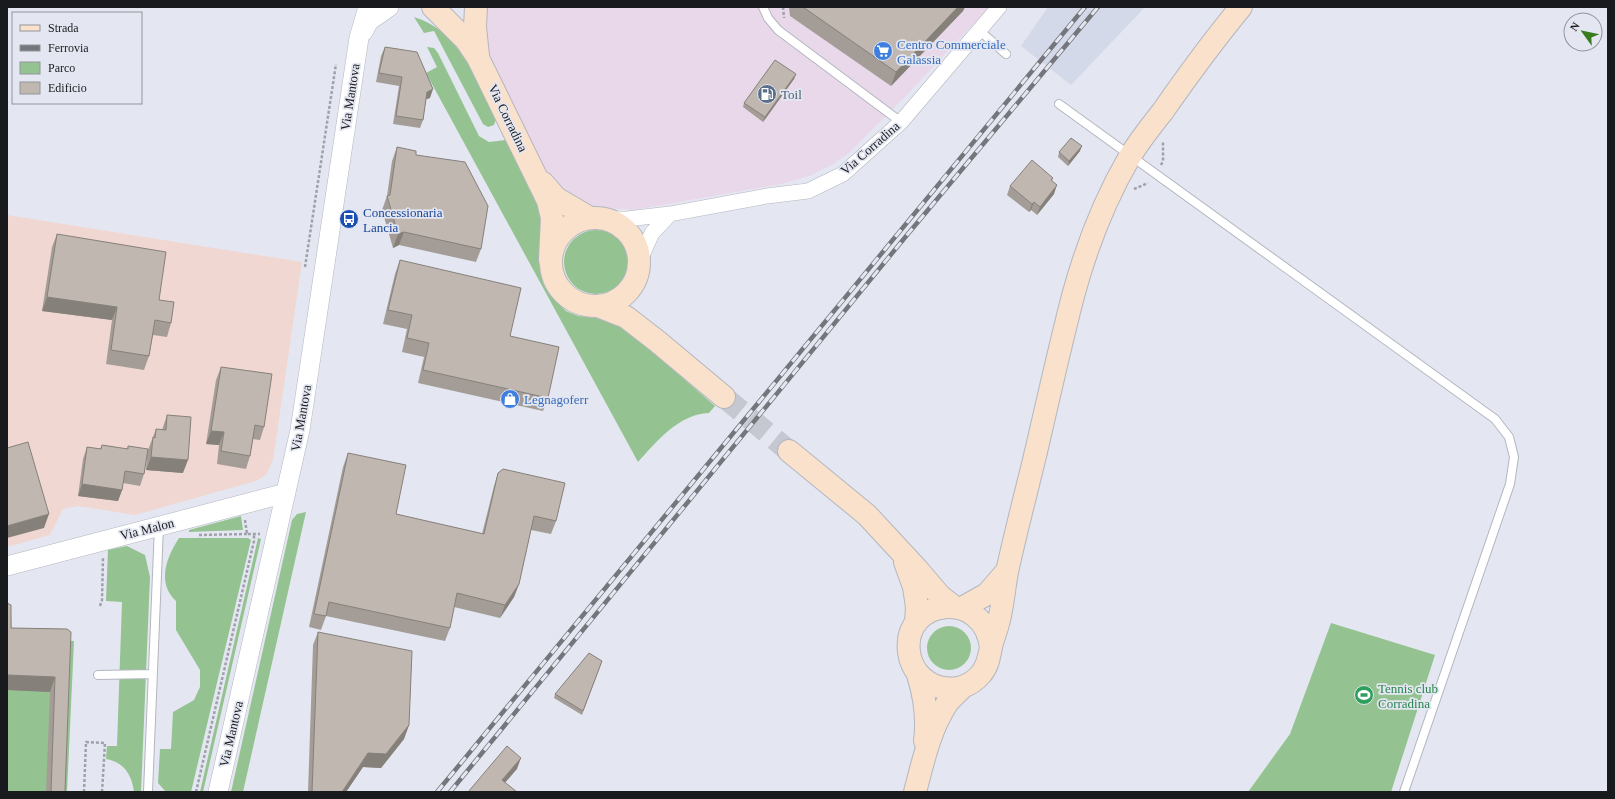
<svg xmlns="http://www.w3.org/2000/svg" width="1615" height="799" font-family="'Times New Roman',serif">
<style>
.commercial{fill:#e8d8e9}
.industrial{fill:#f1d7d2}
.built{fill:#d3d9e9}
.green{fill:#94c391}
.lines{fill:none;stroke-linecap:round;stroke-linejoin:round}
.secondary-tunnel{stroke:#c6c8d1;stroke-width:22;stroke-dasharray:22 11;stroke-linecap:butt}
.service-casing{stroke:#b3b6bf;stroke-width:10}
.minor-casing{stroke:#b3b6bf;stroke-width:16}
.tertiary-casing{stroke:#b3b6bf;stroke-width:20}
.secondary-casing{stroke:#b3b6bf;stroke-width:24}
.path{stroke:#9fa1a8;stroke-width:2.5;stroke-dasharray:3 2;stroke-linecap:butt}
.service{stroke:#fff;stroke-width:8}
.minor{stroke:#fff;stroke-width:15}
.tertiary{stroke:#fff;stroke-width:19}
.secondary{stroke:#f9e1cc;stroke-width:22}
.rail-casing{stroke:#74767c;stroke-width:4.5}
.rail{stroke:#e4e7f1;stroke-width:3;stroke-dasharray:9;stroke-linecap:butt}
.wall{fill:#a49d97}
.shaded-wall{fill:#86807b}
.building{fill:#bfb7b0;stroke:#86807b}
.labels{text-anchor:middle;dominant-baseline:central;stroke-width:3.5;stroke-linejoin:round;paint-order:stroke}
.shop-label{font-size:13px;fill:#366cbe;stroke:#e4e7f1;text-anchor:start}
.service-label{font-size:13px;fill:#4e5e75;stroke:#e4e7f1;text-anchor:start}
.street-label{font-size:13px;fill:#191a1d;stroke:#e4e7f1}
.transit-label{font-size:13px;fill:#164399;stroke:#e4e7f1;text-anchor:start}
.leisure-label{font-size:13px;fill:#27864d;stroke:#e4e7f1;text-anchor:start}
</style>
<rect width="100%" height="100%" fill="#e4e7f1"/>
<!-- commercial -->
<path class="commercial" d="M487 7H989L904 98 849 153 835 163 809 176 781 184 634 210 580 206 553 186 487 57 484 45Z"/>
<!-- industrial -->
<path class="industrial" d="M7 215 302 262 273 460 266 475 256 481 135 515 78 506 63 509 50 535 7 547Z"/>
<!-- built -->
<path class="built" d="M1048 7H1145L1071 85 1021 46Z"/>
<!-- green -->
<path class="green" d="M414 17C460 31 476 80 496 119L494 125 488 127 483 124 434 31 424 33Z
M427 47 434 48 438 53 479 136 489 142 506 140 544 213 539 265 544 285 550 295 566 311 578 316 606 319 624 327 715 406 709 413C679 414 657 441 638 462L426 73 437 67Z
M564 262a32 32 0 1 1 64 0a32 32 0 1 1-64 0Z
M306 512 243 792H231L292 520 297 514Z
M241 516 243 530 189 532V530Z
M179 538H248L251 540 191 792H166L158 783 160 749H171L173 712 194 700 200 687V670L176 630V601C156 583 167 556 179 538Z
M258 538 261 539 203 792H200Z
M127 546 145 555 150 577 141 792H134C132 775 124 762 106 759L107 746H117L122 602 106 601 108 550Z
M7 608 11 611 12 637 74 641 67 792H7Z
M1331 623 1435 655 1391 792H1248L1290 734Z
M927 648a22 22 0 1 1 44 0a22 22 0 1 1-44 0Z"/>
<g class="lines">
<!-- secondary-tunnel -->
<path class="secondary-tunnel" d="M724 397 789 451"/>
<defs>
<path id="service" d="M763 7 768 18 778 30 901 122
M980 31 1006 54
M1059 104 1495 419 1509 437 1514 457 1510 484 1404 792
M98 675 153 674
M148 792 159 526"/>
<path id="minor" d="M605 219H627L670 214 767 196 808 191 843 174 901 122 999 7
M639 262 652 233 670 214"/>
<path id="tertiary" d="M363 32 369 21 389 7
M7 566 286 493
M218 792 300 430 359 38 368 7"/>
<path id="secondary" d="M433 7 466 40 478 58 548 201 552 218 550 260
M476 7 475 27 478 56
M543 183 556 198 590 218
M551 262a44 44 0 1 1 88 0a44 44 0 1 1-88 0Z
M598 306 626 317 657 341 724 397
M789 451 867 515 917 569 940 596 953 606
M905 562 914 587 917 607 916 623
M962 608 987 594 1007 571
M991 648C985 588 902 598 909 652 913 687 958 702 981 674 988 666 989 657 991 647 993 638 997 629 999 620 1003 604 1004 588 1007 572 1015 535 1025 497 1034 460 1047 405 1059 350 1073 296 1086 248 1104 201 1129 158 1139 141 1151 126 1163 111 1188 75 1213 41 1241 7
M918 675C925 697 928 717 925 741
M915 792C923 762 930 728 948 702 953 696 959 691 964 686"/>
</defs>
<!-- service casing -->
<use href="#service" class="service-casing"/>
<!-- minor casing -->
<use href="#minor" class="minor-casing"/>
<!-- tertiary casing -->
<use href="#tertiary" class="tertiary-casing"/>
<!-- secondary casing -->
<use href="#secondary" class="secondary-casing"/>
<!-- path -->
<path class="path" d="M783 7 784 18
M1161 165 1163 161V142
M1134 189 1148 183
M305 267 336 64
M245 520 247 534H260
M199 535 247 534
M100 606 102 600 103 558
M84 792 86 742 105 743 102 792
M196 792 254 541V534"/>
<!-- service -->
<use href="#service" class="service"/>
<!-- minor -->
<use href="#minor" class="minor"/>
<!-- tertiary -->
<use href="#tertiary" class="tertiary"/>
<!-- secondary -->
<use href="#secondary" class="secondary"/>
<defs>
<path id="rail" d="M437 792 1085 7
M450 792 907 235 1098 7"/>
</defs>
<!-- rail casing -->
<use href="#rail" class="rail-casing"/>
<!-- rail -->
<use href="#rail" class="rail"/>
</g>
<!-- wall -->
<path class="wall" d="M789 7H965L963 11 891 86 790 16Z
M385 47 430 98 426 99 423 120 420 128 393 124 399 86 376 82 381 56Z
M796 74 794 79 763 122 743 107 744 103Z
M397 147 416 155 481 249 476 262 399 245 393 248 382 210 387 196 392 161Z
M1080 151 1068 166 1058 157 1059 152Z
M1053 178 1052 181 1054 194 1037 215 1031 210 1029 212 1007 195 1010 186Z
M57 234 159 300 171 323 167 337 153 335 149 356 144 370 106 364 112 320 42 311 52 247Z
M400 260 510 336 548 398 543 411 418 383 424 357 402 352 407 329 383 324 395 274Z
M221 367 264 427 260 440 253 439 250 456 246 469 217 464 219 445 206 444 216 380Z
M167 415 183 473 146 470 147 454 144 474 140 486 123 483 122 490 118 501 78 496 83 459 87 447 100 449 102 445 127 449 128 446 148 450 156 429 162 430Z
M348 453 396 514 482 534 494 486 498 473 556 521 551 534 531 530 519 584 514 597 500 618 454 607 450 628 445 641 326 616 321 630 309 627 343 467Z
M7 603 11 628 67 629 65 792H46L50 692 7 690Z
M318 632 409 725 404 739 381 768 363 767 346 792H308L313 645Z
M602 661 582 715 554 698 555 694Z"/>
<!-- shaded-wall -->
<path class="shaded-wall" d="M958 7H965L963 11 891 86 896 72Z
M796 74 794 79 763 122 765 117Z
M433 89 430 98 424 100 427 92Z
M1082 146 1080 151 1068 166 1069 161Z
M1057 185 1054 194 1037 215 1040 207Z
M1034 202 1031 210 1029 212 1032 204Z
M404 232 399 245 393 248 398 234Z
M47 297 117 307 112 320 42 311Z
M211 431 224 432 219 445 206 444Z
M151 457 188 460 183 473 146 470Z
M82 484 122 490 118 501 78 496Z
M49 514 44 528 7 538V526Z
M519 584 514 597 500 618 505 605Z
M7 675 55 677 50 692 7 690Z
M409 725 404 739 381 768 363 767 346 792H342L368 753Z
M521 758 517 769 498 791 502 780Z"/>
<!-- building -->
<path class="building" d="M803 7H958L896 72Z
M385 47 417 52 433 89 427 92 423 120 396 116 402 77 379 73Z
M775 60 796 74 765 117 744 103Z
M1071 138 1082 146 1069 161 1059 152Z
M397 147 416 151V155L465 162 488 206 481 249 404 232 398 234 387 196 390 195Z
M1032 160 1053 178 1051 180 1057 185 1040 207 1034 202 1032 204 1010 186Z
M57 234 166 252 159 300 174 302 171 323 155 320 149 356 111 350 117 307 47 297Z
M400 260 521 288 510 336 559 347 548 398 423 370 429 343 407 338 412 315 388 310Z
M221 367 272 374 264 427 255 425 250 456 221 451 224 432 211 431Z
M167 415 191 417 188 460 151 457 153 437 155 438 156 429 166 430Z
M28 442 49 514 7 526V448Z
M102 445 128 449V446L148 449 144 474 125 471 122 490 82 484 87 447 101 449Z
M348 453 406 465 396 514 484 534 498 473 503 469 565 483 556 521 534 516 519 584 505 605 457 593 450 628 329 602 326 616 314 614Z
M7 603 11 605V628L67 629 71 632 65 792H51L55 677 7 675Z
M318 632 412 651 409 725 386 754 368 753 342 792H312Z
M589 653 602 661 583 711 555 694Z
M507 746 521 758 502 780 517 792H468Z"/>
<!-- icons -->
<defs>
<symbol id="supermarket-disc" viewBox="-11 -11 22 22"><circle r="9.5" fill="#3f7fe0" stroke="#e4e7f1"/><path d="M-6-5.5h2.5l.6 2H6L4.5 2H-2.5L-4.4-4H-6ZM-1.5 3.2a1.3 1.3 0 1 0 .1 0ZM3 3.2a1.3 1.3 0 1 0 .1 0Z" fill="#fff"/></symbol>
<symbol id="fuel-disc" viewBox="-11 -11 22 22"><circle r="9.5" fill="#5c6f8a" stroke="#e4e7f1"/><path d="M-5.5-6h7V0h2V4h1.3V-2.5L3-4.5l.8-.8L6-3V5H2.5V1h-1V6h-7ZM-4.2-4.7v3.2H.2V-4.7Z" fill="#fff"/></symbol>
<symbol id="bus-disc" viewBox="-11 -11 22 22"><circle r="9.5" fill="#1a4fb4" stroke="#e4e7f1"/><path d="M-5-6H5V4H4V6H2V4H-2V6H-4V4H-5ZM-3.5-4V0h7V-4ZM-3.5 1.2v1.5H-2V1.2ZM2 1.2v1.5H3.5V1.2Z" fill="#fff"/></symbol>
<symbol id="shop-disc" viewBox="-11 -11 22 22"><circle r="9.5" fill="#3f7fe0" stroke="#e4e7f1"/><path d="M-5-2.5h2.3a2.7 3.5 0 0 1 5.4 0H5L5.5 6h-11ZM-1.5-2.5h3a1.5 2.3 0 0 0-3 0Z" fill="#fff"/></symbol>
<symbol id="stadium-disc" viewBox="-11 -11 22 22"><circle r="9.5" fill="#2e9e5b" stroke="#e4e7f1"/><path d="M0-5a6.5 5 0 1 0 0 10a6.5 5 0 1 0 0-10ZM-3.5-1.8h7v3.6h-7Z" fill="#fff"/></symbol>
</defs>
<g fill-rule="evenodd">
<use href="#supermarket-disc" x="872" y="40" width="22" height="22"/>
<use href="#fuel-disc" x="756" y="83" width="22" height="22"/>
<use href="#bus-disc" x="338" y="208" width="22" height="22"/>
<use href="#shop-disc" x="499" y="388" width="22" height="22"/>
<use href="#stadium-disc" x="1353" y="684" width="22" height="22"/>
</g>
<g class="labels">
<!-- shop labels -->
<g class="shop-label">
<text x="897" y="44">Centro Commerciale<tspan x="897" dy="15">Galassia</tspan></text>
<text x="524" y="399">Legnagoferr</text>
</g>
<!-- service labels -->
<g class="service-label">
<text x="781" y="94">Toil</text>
</g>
<!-- street labels -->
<g class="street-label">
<text transform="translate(350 97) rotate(-81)">Via Mantova</text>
<text transform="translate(508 118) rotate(64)">Via Corradina</text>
<text transform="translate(870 148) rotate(-41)">Via Corradina</text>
<text transform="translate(301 418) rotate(-80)">Via Mantova</text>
<text transform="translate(147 529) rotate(-14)">Via Malon</text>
<text transform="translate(231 734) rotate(-77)">Via Mantova</text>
</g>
<!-- transit labels -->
<g class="transit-label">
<text x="363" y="212">Concessionaria<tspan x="363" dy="15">Lancia</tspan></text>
</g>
<!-- leisure labels -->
<g class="leisure-label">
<text x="1378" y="688">Tennis club<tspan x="1378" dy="15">Corradina</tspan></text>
</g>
</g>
<!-- border -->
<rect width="1615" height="799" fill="none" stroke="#191a1d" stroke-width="16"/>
<!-- legend -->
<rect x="12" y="12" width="130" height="92" fill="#e4e7f1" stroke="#93959c"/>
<rect x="20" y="25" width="20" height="6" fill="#f9e1cc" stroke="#93959c"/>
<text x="48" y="32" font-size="12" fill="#191a1d">Strada</text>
<rect x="20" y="45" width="20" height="6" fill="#74767c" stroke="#93959c"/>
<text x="48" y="52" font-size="12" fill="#191a1d">Ferrovia</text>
<rect x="20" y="62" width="20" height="12" fill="#94c391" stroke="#93959c"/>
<text x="48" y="72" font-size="12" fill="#191a1d">Parco</text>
<rect x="20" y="82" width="20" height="12" fill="#bfb7b0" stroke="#93959c"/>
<text x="48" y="92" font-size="12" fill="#191a1d">Edificio</text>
<!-- north arrow -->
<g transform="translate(1583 32) rotate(303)"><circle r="19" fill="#e4e7f1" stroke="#93959c"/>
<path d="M0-3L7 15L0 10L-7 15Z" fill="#397c1e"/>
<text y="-6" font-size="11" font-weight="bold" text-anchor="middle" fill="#191a1d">N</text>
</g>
</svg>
